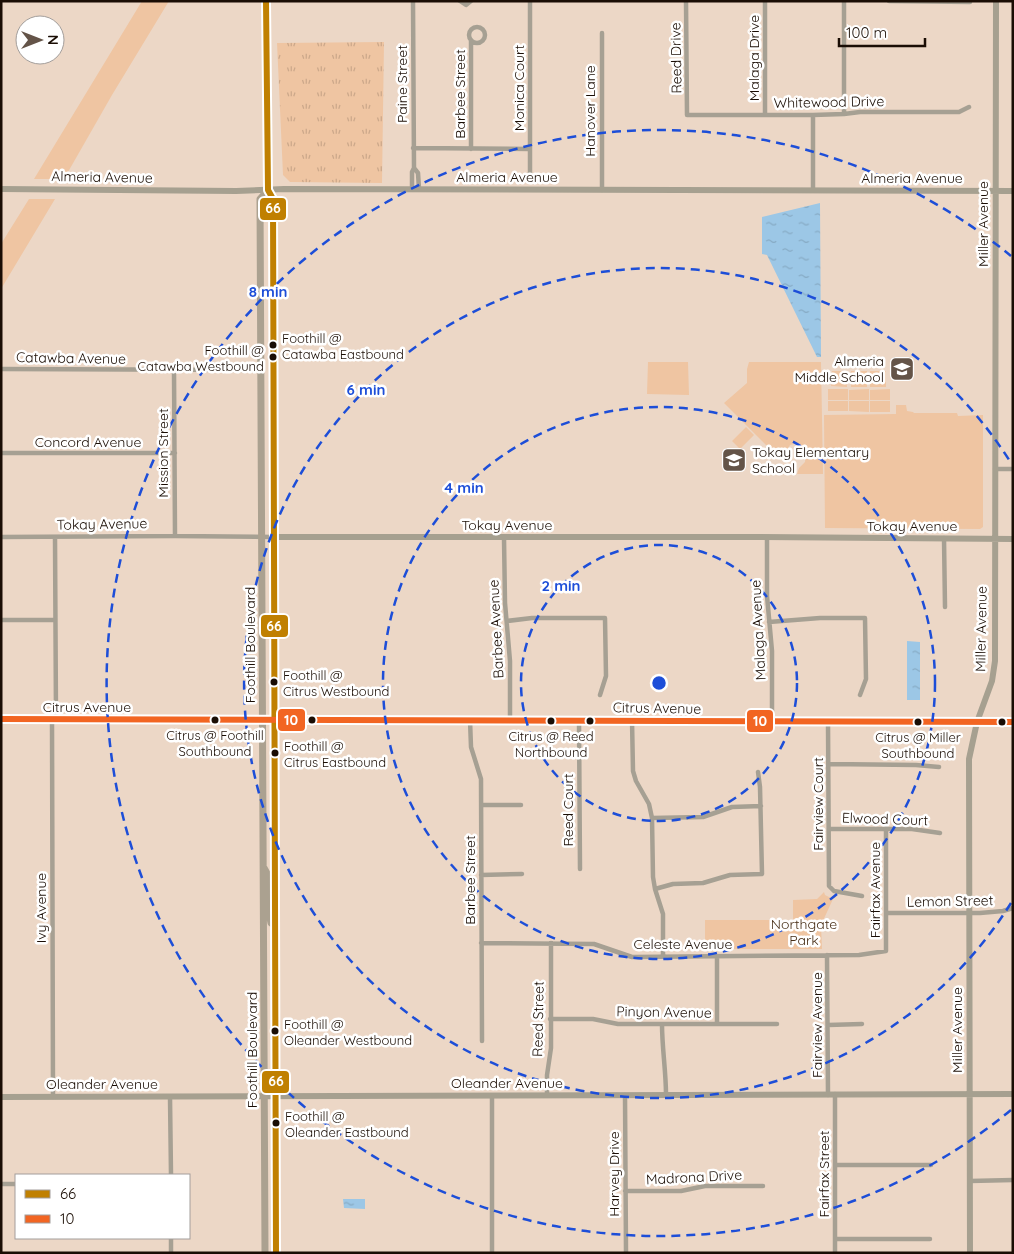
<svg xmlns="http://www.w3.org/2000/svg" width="1014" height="1254" font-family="Quicksand,sans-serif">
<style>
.grass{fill:url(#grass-tufts)}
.green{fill:#efc5a2}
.water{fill:url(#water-ripples)}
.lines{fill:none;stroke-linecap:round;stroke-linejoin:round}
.street{stroke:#a6a093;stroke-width:4.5}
.secondary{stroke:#a6a090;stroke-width:6}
.primary{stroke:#aba190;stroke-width:7}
.bus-1-casing{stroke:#fff;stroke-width:10}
.bus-2-casing{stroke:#fff;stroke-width:10}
.bus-1{stroke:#c08001;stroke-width:6}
.bus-2{stroke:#f26522;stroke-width:6}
.ring{fill:none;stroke:#1d4ed8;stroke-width:2.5;stroke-dasharray:9 6}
.bus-dot{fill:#1a0d04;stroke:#fff;stroke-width:2}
.labels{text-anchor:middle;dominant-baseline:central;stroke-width:5;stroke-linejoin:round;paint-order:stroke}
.bus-label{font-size:13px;fill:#1a0d04;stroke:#fff;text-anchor:start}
.street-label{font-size:14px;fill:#1a0d04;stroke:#fff}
.poi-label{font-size:14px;fill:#1a0d04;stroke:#fff;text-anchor:end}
.park-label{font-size:14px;fill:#462c14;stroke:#fff}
.centre{fill:#1d4ed8;stroke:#fff;stroke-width:2.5}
.ring-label{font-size:15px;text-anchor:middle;font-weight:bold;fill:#1d4ed8;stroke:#fff;stroke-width:5;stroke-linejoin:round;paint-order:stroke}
.line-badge{stroke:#fff;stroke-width:2}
.badge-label{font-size:14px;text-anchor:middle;font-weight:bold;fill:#fff}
</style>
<defs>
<pattern id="grass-tufts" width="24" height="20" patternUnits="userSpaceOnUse" patternTransform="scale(1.25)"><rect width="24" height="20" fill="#efc5a2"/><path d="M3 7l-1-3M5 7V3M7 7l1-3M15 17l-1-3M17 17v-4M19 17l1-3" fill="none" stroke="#cca88a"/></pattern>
<pattern id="water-ripples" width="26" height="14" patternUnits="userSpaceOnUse" patternTransform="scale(1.25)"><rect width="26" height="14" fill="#9cc7e6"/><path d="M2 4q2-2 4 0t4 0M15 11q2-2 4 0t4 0" fill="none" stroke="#86aac4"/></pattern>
</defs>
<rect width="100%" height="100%" fill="#ecd7c6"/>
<!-- grass -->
<path class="grass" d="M384 42 382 183 290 182 283 175 277 43Z"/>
<!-- green -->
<path class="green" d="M142 1H169L112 95 64 179H34Z
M29 199H55L1 289V244Z
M648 362H688L689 395 647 394Z
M749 362H821L823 474H797L799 468 805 462C806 455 803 449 797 443L790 445 786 452 779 458 724 403 747 383V369Z
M832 371H847V387L831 386Z
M851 371H867V387H851Z
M870 371H886V387H870Z
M828 389H848V400H828Z
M869 389V400H849V390Z
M890 389V400H870V390Z
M828 401H848V411H828Z
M849 401H869V412L849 411Z
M870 401H890V412H870Z
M896 405H906L907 411 913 412 914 413H957L958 416 983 415V527L980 529 825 528 824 415 896 414Z
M746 427 754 435 740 449 732 441Z
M824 892 825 895 833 899 821 925 822 949H705V920H793V900L817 899Z"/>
<!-- water -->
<path class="water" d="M820 203 821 357H817L767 255 762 254V217Z
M907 641 920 642V700H907Z
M343 1199H365V1209L344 1208Z"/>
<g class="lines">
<!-- street -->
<path class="street" d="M460 1 466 5 471 1
M530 1V175
M686 1 687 115H813L844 114 860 112H959L969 107
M889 1 970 2
M469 35a8 8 0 1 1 16 0a8 8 0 1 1-16 0Z
M471 40V149
M765 114V1
M844 114V1
M413 148 530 149
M414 168 418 173 419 189
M412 189V172L414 168 413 1
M602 190V33
M813 190V115
M1 369 261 370
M174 370 175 536
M1 453H175
M995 469H1013
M1 537 175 536 274 537
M55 537 56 719
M767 537V596L772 651V722
M504 538 505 603 510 661V720
M944 538 945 607
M1 620H55
M507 621 532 618H605L606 676 600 695
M769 622 820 618H865L866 679 860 695
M52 719 53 1097
M470 720 471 747 481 779 482 1041
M579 720 580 869
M632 720 633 771 636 781 649 804 652 818 653 877 655 889 663 914V956
M828 722 829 886 834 891 862 896
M829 764 916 765 939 767
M481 805H521
M652 818 703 817 732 807 761 806
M829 829H912L940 833
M481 875 522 874
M655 889 673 884 703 883 730 875 762 874 760 787 758 772
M887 913H980L1003 911 1013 908
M481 943 594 944 632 957 859 955 886 951V828
M827 955 828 1095
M717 956V1024
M550 1019H593L618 1024H777
M662 1024C662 1048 666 1071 666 1095
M828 1025 862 1024
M835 1094V1253
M547 1095V1075L551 1048V943
M625 1095 626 1253
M492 1096V1253
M170 1097 171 1175
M835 1165H931
M970 1181 1013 1180
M1 1184H16
M625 1191H681L705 1186H763
M171 1238V1253
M835 1239H930"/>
<!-- secondary -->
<path class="secondary" d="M1 189 236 191 284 189 1013 191
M274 537H759L1013 539
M1 719 1013 722
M1 1097 1013 1094
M970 1253 969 759 977 722 992 681 995 661 996 1"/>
<!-- primary -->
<path class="primary" d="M266 1 268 179V190L273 199V248L276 1253
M264 868 269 877 270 918 271 923 276 926
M265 1253 260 199 268 190"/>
<defs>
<path id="bus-1" d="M266 1 268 190 273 199 276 1253"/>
<path id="bus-2" d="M1 719 1013 722"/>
</defs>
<!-- bus-1 casing -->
<use href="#bus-1" class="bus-1-casing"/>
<!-- bus-2 casing -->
<use href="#bus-2" class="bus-2-casing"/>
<!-- bus-1 -->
<use href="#bus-1" class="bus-1"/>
<!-- bus-2 -->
<use href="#bus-2" class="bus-2"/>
</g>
<!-- distance rings -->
<g class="ring">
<circle cx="659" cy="683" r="138"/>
<circle cx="659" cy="683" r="276"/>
<path d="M1011 903A415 415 0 1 1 1011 463"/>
<path d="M1011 1110A553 553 0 1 1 1011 256"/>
</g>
<!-- icons -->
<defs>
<symbol id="school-square" viewBox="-11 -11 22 22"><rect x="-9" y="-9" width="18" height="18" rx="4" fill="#645448" stroke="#fff"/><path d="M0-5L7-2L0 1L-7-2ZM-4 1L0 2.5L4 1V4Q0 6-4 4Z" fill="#fff"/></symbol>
</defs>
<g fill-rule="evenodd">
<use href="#school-square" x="888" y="355" width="28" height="28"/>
<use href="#school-square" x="720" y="446" width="28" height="28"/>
</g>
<!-- markers -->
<g class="bus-dot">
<circle cx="273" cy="345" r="4.5"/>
<circle cx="273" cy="357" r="4.5"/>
<circle cx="274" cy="682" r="4.5"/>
<circle cx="215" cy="720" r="4.5"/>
<circle cx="312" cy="720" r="4.5"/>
<circle cx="551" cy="721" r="4.5"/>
<circle cx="590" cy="721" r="4.5"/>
<circle cx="918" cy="722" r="4.5"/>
<circle cx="1002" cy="722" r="4.5"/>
<circle cx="275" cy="753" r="4.5"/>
<circle cx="275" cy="1031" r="4.5"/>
<circle cx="276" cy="1123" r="4.5"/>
</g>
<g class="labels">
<!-- bus labels -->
<g class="bus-label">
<text x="282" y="338">Foothill @<tspan x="282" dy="16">Catawba Eastbound</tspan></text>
<text x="264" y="350" text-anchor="end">Foothill @<tspan x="264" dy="16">Catawba Westbound</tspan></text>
<text x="283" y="675">Foothill @<tspan x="283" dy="16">Citrus Westbound</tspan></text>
<text x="215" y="735" text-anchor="middle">Citrus @ Foothill<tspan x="215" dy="16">Southbound</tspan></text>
<text x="551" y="736" text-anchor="middle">Citrus @ Reed<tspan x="551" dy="16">Northbound</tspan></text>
<text x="918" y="737" text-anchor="middle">Citrus @ Miller<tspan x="918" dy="16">Southbound</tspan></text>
<text x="284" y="746">Foothill @<tspan x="284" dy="16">Citrus Eastbound</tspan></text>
<text x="284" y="1024">Foothill @<tspan x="284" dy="16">Oleander Westbound</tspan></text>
<text x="285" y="1116">Foothill @<tspan x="285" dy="16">Oleander Eastbound</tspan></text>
</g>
<!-- street labels -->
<g class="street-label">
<text transform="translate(676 58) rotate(-91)">Reed Drive</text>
<text transform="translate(754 58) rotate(-90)">Malaga Drive</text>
<text transform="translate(402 84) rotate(-90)">Paine Street</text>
<text transform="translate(519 88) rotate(-90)">Monica Court</text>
<text transform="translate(460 94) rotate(-90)">Barbee Street</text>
<text transform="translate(829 102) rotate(-1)">Whitewood Drive</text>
<text transform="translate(590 111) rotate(-90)">Hanover Lane</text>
<text transform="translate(102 177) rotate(1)">Almeria Avenue</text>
<text x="507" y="177">Almeria Avenue</text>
<text x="912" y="178">Almeria Avenue</text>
<text transform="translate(983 224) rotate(-90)">Miller Avenue</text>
<text transform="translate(71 358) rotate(1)">Catawba Avenue</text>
<text x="88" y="442">Concord Avenue</text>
<text transform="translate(163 453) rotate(-90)">Mission Street</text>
<text transform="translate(102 524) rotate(-1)">Tokay Avenue</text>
<text x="507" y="525">Tokay Avenue</text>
<text x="912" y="526">Tokay Avenue</text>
<text transform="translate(496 629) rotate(-93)">Barbee Avenue</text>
<text transform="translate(981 629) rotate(-89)">Miller Avenue</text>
<text transform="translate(758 630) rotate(-93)">Malaga Avenue</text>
<text transform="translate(250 645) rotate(-90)">Foothill Boulevard</text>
<text x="87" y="707">Citrus Avenue</text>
<text transform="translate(657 708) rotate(1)">Citrus Avenue</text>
<text transform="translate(818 804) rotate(-90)">Fairview Court</text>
<text transform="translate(568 810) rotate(-90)">Reed Court</text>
<text transform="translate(885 819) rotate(2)">Elwood Court</text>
<text transform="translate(470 880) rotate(-90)">Barbee Street</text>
<text transform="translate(875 890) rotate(-90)">Fairfax Avenue</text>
<text transform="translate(950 901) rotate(-1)">Lemon Street</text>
<text transform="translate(41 908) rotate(-90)">Ivy Avenue</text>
<text x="683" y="944">Celeste Avenue</text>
<text transform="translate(664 1012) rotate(1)">Pinyon Avenue</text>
<text transform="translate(538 1019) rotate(-89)">Reed Street</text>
<text transform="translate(817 1025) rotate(-90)">Fairview Avenue</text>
<text transform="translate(957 1030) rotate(-90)">Miller Avenue</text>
<text transform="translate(252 1050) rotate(-90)">Foothill Boulevard</text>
<text x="507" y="1083">Oleander Avenue</text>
<text x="102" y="1084">Oleander Avenue</text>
<text transform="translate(614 1174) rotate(-90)">Harvey Drive</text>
<text transform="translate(824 1174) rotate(-90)">Fairfax Street</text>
<text transform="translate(694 1177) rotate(-3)">Madrona Drive</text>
</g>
<!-- poi labels -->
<g class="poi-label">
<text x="884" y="361">Almeria<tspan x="884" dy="16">Middle School</tspan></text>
<text x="752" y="452" text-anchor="start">Tokay Elementary<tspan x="752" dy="16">School</tspan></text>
</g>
<!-- park labels -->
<g class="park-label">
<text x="804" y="924">Northgate<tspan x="804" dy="16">Park</tspan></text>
</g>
</g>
<circle cx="659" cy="683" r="8" class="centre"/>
<g class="ring-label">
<text x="268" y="297">8 min</text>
<text x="366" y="395">6 min</text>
<text x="464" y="493">4 min</text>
<text x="561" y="591">2 min</text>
</g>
<g class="line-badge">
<rect x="259" y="197" width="28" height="24" rx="5" fill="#c08001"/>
<rect x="260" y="614" width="29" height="24" rx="5" fill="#c08001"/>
<rect x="277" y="708" width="29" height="24" rx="5" fill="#f26522"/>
<rect x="746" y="709" width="28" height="24" rx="5" fill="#f26522"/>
<rect x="261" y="1070" width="29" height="24" rx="5" fill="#c08001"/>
</g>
<g class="badge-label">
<text x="273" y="213">66</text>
<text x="274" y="631">66</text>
<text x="291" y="725">10</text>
<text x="760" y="726">10</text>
<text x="276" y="1086">66</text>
</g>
<!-- border -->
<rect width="1014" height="1254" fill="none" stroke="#1a0d04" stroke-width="5"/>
<!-- legend -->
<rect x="15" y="1174" width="175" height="65" fill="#ffffff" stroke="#a39e9b"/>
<rect x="25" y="1190" width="25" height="8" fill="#c08001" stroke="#a39e9b"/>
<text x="60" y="1199" font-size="15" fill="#1a0d04">66</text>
<rect x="25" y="1215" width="25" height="8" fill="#f26522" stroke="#a39e9b"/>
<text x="60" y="1224" font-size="15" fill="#1a0d04">10</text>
<!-- north arrow -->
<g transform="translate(40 40) rotate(90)"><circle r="24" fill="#ffffff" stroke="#a39e9b"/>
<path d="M0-4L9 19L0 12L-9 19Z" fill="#645448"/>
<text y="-8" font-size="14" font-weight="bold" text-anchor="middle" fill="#1a0d04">N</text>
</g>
<!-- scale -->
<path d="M839 38v8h86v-8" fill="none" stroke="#1a0d04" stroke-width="2.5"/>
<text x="846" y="38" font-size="15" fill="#1a0d04" stroke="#ffffff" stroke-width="4" paint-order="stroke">100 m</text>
</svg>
